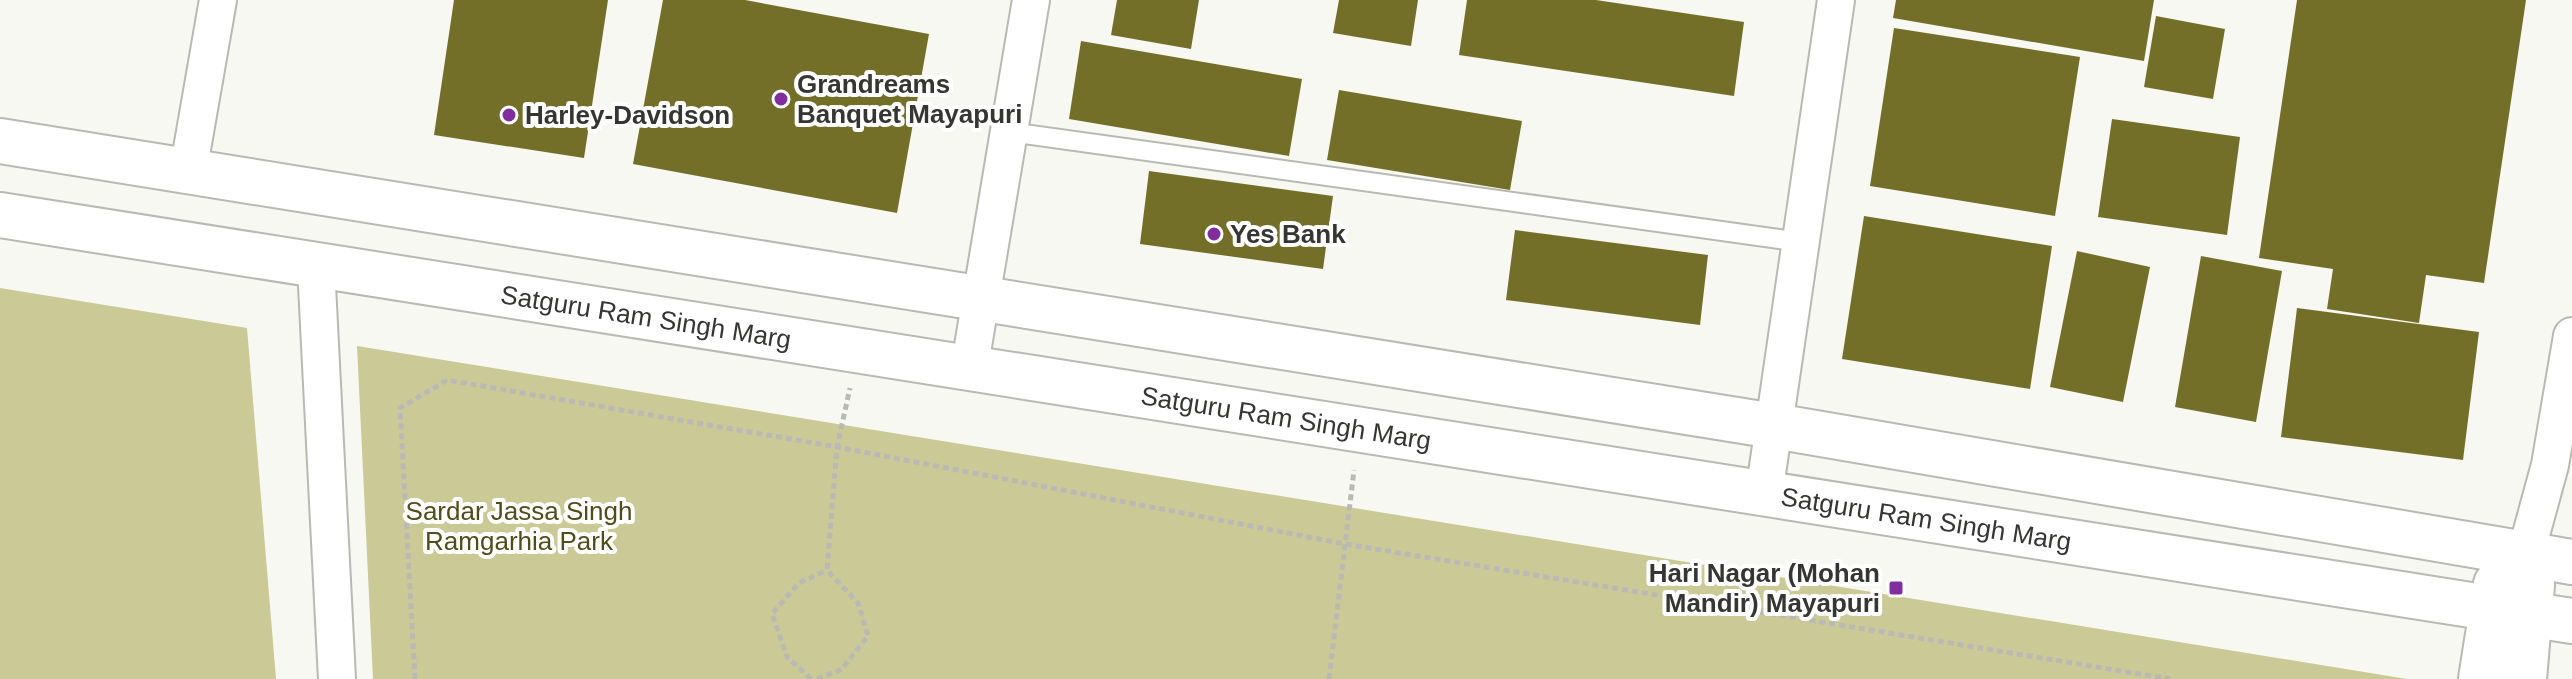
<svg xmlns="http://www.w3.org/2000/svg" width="2572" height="679" font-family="Arial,sans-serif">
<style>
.green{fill:#cbc996}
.building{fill:#736f29}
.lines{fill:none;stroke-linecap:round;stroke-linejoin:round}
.lane-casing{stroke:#b9b9b3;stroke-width:22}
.street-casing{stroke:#b9b9b3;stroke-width:40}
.secondary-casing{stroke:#b9b9b3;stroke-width:48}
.path{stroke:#babab5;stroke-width:5;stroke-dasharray:6 4;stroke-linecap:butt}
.lane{stroke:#fff;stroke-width:18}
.street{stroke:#fff;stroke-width:36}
.secondary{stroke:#fff;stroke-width:44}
.poi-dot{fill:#802e9d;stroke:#fff;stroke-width:3}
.labels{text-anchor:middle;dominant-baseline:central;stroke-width:8;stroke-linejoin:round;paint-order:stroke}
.poi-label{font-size:26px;font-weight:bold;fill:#353533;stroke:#fff;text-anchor:start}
.street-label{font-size:26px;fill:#353533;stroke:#fff}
.park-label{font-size:26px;fill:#514d19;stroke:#fff}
</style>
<rect width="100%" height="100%" fill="#f8f8f2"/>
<!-- green -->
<path class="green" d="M0 288 247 328 276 679H0Z
M357 346 2407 679H373Z"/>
<!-- building -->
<path class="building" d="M454 0H608L584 158 434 135Z
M663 0H745L929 34 897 213 633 164Z
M1117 0H1199L1191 49 1111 35Z
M1339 0H1418L1411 46 1333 33Z
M1467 0H1596L1744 22 1734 96 1459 55Z
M1896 0H2154L2144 61 1893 18Z
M2297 0H2526L2484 283 2426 275 2419 323 2327 309 2333 269 2259 258Z
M2156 16 2225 29 2213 99 2144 87Z
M1894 28 2080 57 2055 216 1870 186Z
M1081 41 1302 79 1289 156 1069 119Z
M1339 90 1522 121 1510 190 1327 160Z
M2112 119 2240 137 2227 235 2098 217Z
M1149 171 1333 196 1323 269 1140 244Z
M1864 216 2052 246 2030 389 1842 359Z
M1515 230 1708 255 1700 325 1506 300Z
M2077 251 2150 267 2123 402 2050 387Z
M2201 256 2282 271 2256 422 2175 407Z
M2297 308 2479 332 2463 460 2281 437Z"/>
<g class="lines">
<defs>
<path id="lane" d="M1010 132 1801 242"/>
<path id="street" d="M188 172 218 0
M316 266 337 679
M969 370 1031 0
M1764 494 1836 0
M2526 553 2550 465 2572 336"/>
<g id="secondary">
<path d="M0 141 1774 426 2572 562"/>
<path id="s1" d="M0 215 2572 621"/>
<path d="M2481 679 2496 584"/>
<path d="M2524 679 2532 585"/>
</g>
</defs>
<!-- lane casing -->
<use href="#lane" class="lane-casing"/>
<!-- street casing -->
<use href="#street" class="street-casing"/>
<!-- secondary casing -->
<use href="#secondary" class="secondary-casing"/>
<!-- path -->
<path class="path" d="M415 679 400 408 447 380 837 447 850 388
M811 679 787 657 772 614 799 583 827 570
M817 679 842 669 868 636 858 603 827 570 837 447 1345 544 2170 679
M1329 679 1354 470"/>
<!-- lane -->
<use href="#lane" class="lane"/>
<!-- street -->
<use href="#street" class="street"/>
<!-- secondary -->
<use href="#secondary" class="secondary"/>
</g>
<!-- markers -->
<g class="poi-dot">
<circle cx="781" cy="99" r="8"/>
<circle cx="509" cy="115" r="8"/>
<circle cx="1214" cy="234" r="8"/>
<rect x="1888" y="580" width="16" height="16" rx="4"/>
</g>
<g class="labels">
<!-- poi labels -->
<g class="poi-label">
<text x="797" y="84">Grandreams<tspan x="797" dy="30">Banquet Mayapuri</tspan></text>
<text x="525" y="115">Harley-Davidson</text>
<text x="1230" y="234">Yes Bank</text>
<text x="1880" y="573" text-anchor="end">Hari Nagar (Mohan<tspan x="1880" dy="30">Mandir) Mayapuri</tspan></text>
</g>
<!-- street labels -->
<g class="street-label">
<text stroke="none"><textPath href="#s1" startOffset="654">Satguru Ram Singh Marg</textPath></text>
<text stroke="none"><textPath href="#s1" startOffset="1302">Satguru Ram Singh Marg</textPath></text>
<text stroke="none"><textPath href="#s1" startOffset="1950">Satguru Ram Singh Marg</textPath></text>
</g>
<!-- park labels -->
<g class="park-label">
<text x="519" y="511">Sardar Jassa Singh<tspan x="519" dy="30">Ramgarhia Park</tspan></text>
</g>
</g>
</svg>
